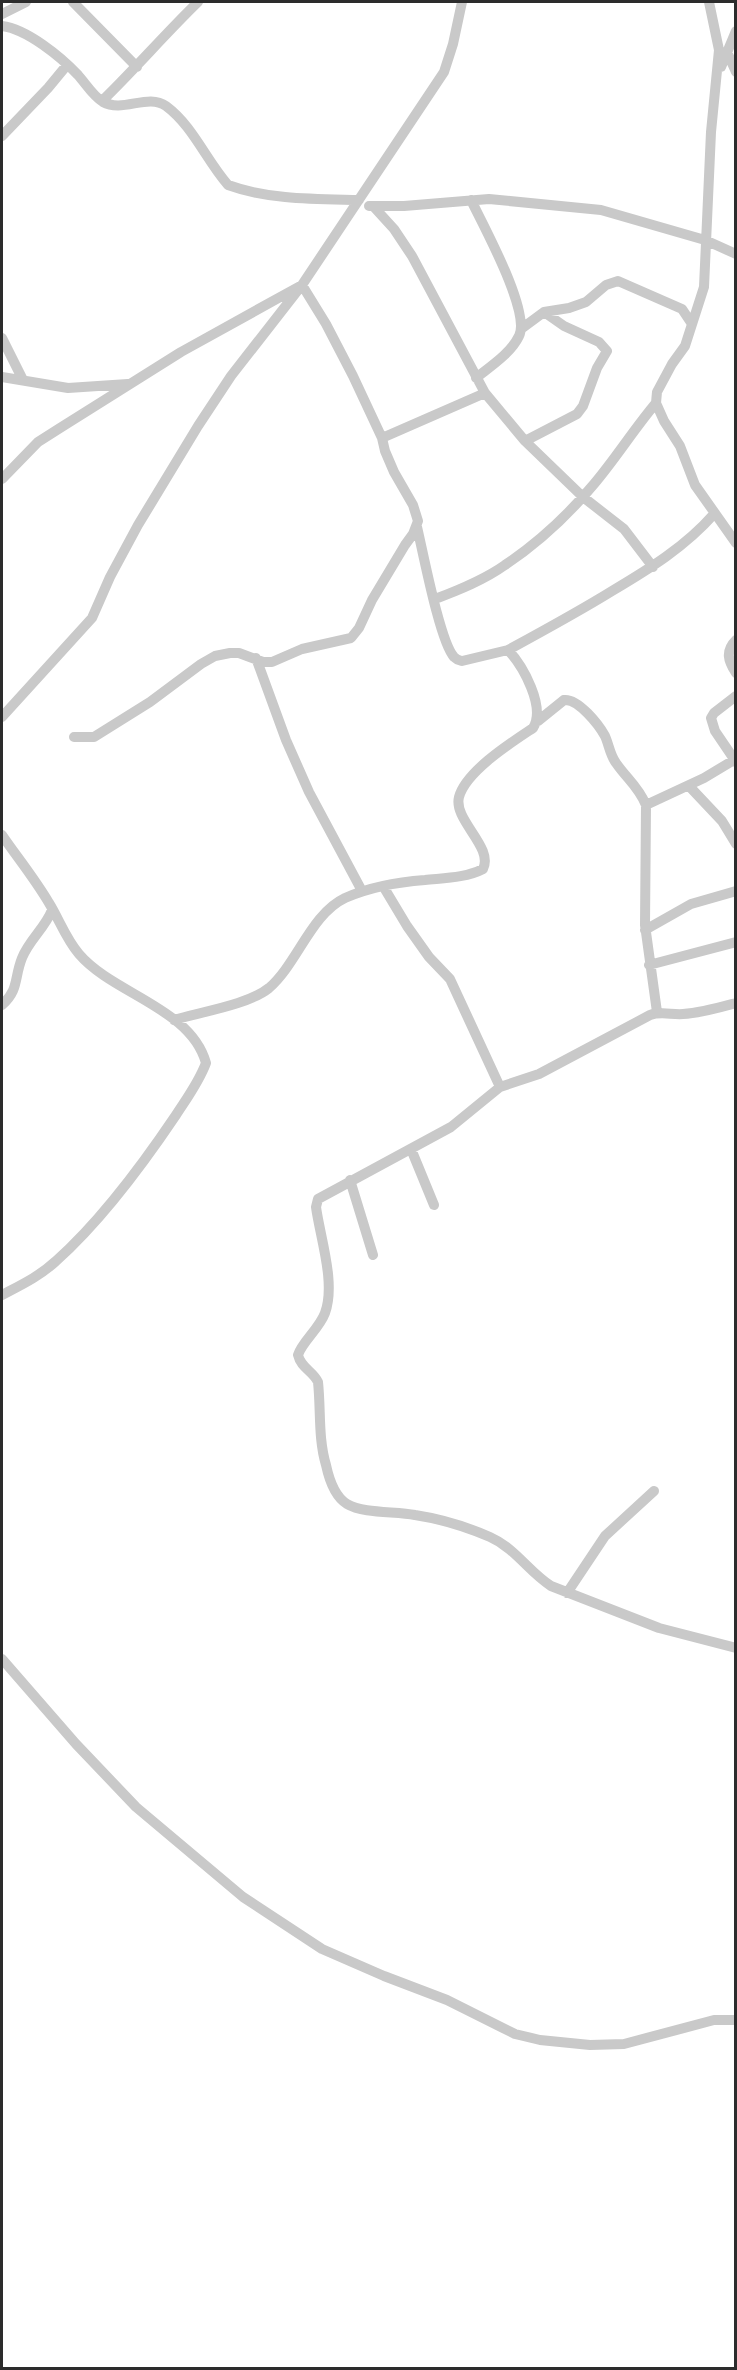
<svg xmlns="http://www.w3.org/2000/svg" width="737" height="2370" font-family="Inter,sans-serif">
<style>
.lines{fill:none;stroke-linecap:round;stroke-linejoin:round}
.minor{stroke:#c9c9c9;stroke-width:10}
</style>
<rect width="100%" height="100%" fill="#fff"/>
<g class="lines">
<!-- minor -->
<path class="minor" d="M73 2 137 67
M709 2 719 50 711 132 704 287 685 346 672 364 657 392 656 403 664 421 680 446 695 485 736 543
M2 14 26 2
M2 26C27 29 61 57 78 75 86 84 93 96 103 102 123 113 148 93 166 106 193 126 206 160 228 185 269 200 316 199 359 200
M727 52 736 72
M721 67 736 31
M102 101C135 69 165 34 198 2
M2 136 48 88 67 65
M471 200C483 225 531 312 519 336 511 353 491 366 476 378
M369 206H404L489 199 601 210 705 240 736 254
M373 206 394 229 412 256 485 393 525 441 583 497 624 529 653 567
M521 329 544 312 569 308 586 302 606 285 618 281 682 309 692 324
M2 338 23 380
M2 377 68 388 128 384
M382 438 485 393
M525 441 577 414 583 406 597 368 607 351 599 342 564 326 544 312
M2 479 38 442 60 428 181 352 302 285 326 324 353 376 382 438 385 451 394 472 413 505 418 521 413 534 405 545 372 600 359 628 351 638 302 649 272 662H263L239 653H230L215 656 201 664 150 702 94 737H74
M435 599C459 590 484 580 505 565 538 543 569 514 594 484 616 458 634 429 656 403
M736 640C725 651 728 661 736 673
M508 650C543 631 578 612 612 591 649 569 685 547 714 514
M256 658 286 740 309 792 362 891
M736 696 714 713 711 718 715 731 736 762
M2 717 92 618 110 577 138 525 198 426 231 376 302 285 444 72 453 44 462 2
M538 721 564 700C578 698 599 725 605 736 609 745 610 755 616 763 627 779 638 786 646 805L645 925 657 1012
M689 786 722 821 736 844
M646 805 704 778 734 760
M2 835C17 857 35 879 49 903 59 919 66 939 79 954 113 994 191 1008 206 1063 199 1082 187 1098 176 1115 143 1164 101 1221 56 1261 40 1276 21 1285 2 1295
M383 886 407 926 429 957 450 979 500 1087
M645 930 691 904 736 891
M649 965 736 942
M736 1003C718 1008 701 1013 683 1014 672 1015 661 1011 650 1015L539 1074 500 1087 451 1127 318 1199 316 1207C320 1237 336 1283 325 1313 319 1329 302 1342 298 1355 301 1368 313 1371 318 1382 321 1410 318 1438 326 1465 329 1479 334 1496 347 1504 364 1514 396 1511 415 1515 441 1519 467 1527 490 1537 515 1548 529 1572 551 1586L659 1628 736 1648
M2 1005C19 990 14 978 22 958 29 940 45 928 52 910
M174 1020C200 1012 248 1005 269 988 297 964 311 914 345 898 370 887 398 882 425 880 443 878 466 878 483 869 494 847 453 820 459 797 466 771 512 742 533 728 546 707 523 666 508 650L462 661C458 660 457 660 454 657 440 642 423 552 417 527
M411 1149 434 1205
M350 1180 373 1255
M567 1593 605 1536 654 1491
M2 1659 76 1744 136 1807 243 1897 322 1949 384 1976 447 2000 515 2034 540 2040 590 2045 624 2044 714 2020H736"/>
</g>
<!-- border -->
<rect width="737" height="2370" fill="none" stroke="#2c2c2c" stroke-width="6"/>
</svg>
